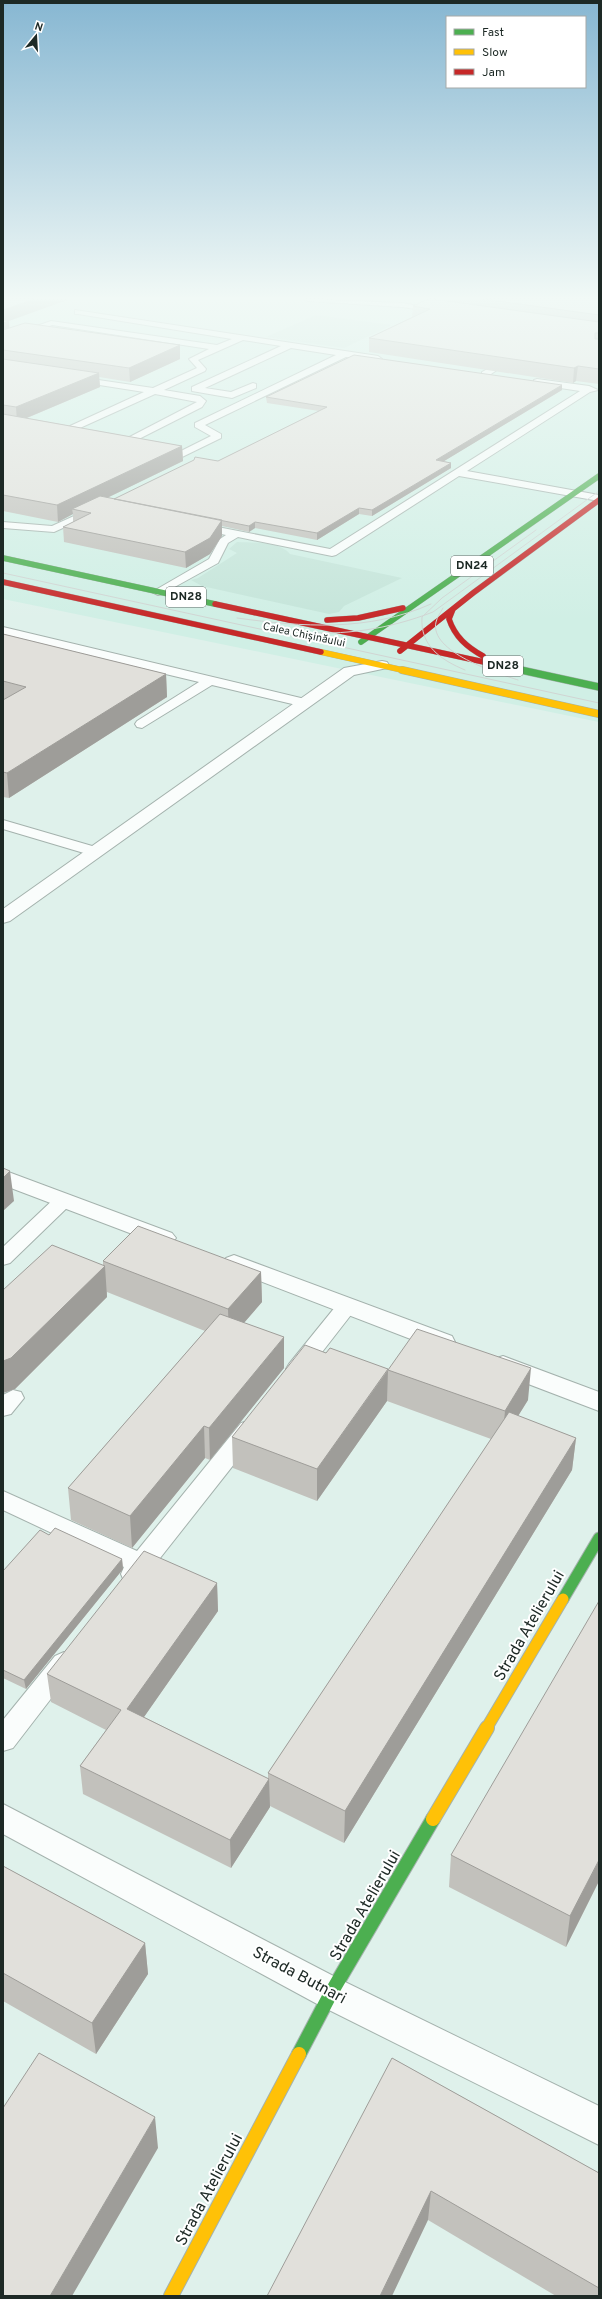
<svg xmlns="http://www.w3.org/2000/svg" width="602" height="2299" font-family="Overpass,sans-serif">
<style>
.built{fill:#d0efe5}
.green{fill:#c5e5da}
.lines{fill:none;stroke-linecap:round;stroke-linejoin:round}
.lane-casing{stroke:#a4b2ad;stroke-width:2}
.street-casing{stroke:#a4b2ad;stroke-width:2}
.fast-far3-casing{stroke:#a4b2ad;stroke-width:6}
.fast-far2-casing{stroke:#a4b2ad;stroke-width:8}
.fast-far1-casing{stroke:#a4b2ad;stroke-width:13}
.fast-casing{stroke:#a4b2ad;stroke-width:16}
.slow-far3-casing{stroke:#a4b2ad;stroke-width:6}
.slow-far2-casing{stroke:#a4b2ad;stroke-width:8}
.slow-far1-casing{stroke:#a4b2ad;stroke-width:13}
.slow-casing{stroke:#a4b2ad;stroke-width:16}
.jam-casing{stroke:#a4b2ad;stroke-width:6}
.lane{fill:#fafdfc;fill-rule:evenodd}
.street{fill:#fafdfc;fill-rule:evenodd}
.fast-far3{stroke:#4caf50;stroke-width:5.5}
.fast-far2{stroke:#4caf50;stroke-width:7}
.fast-far1{stroke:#4caf50;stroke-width:11}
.fast{stroke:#4caf50;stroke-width:14}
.slow-far3{stroke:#ffc107;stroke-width:5.5}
.slow-far2{stroke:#ffc107;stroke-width:7}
.slow-far1{stroke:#ffc107;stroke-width:11}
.slow{stroke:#ffc107;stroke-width:14}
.jam{stroke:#c62828;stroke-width:5.5}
.tram{stroke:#d0d5d3;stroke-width:1}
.wall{fill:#c2c1bc}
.shaded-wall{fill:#9e9d99}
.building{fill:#e1e0db;stroke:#9e9d99}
.labels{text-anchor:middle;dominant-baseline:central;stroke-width:4;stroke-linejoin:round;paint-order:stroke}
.far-street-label{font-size:11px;fill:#1d2925;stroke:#fff}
.shield{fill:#fff;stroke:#616966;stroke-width:1}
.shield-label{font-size:12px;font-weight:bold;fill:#1d2925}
.near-street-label{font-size:16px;fill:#1d2925;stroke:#fff}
</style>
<rect width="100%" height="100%" fill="#dff1eb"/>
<!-- built -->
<path class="built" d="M3 299H599V722L3 599Z"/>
<!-- green -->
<path class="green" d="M316 315 392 325 344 348 266 337Z
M237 542C253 543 279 541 290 554L402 578 344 606 339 612 329 614 202 586 191 580 198 578 237 553 229 549Z"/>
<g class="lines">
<defs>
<path id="lane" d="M304 299 402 303 441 310 437 312 402 307 308 301Z
M75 310 378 356 382 359 378 362 346 357 205 425 221 434V438L180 458 175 455 177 453 211 436 195 427V423L336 355 291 348 205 388 231 392 253 383 256 384V388L232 398 192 391V387L281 346 243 340 198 360 206 369 205 371 164 390 200 396 206 401 202 407 121 448 116 445 118 443 197 402 155 394 60 437 57 436V432L144 392 74 381 70 378 71 376 153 388 197 368 189 359 209 349 52 325 3 343V338L51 321 217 345 232 339 78 314H75Z
M484 360 502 364 503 366 488 376H482V372L491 367 481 365 480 363Z
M537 379 589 386 598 390 590 392 467 471 599 495V501L459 476 336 555 332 556 238 537 228 543 218 563 162 594 158 595 152 592 209 559 220 539 226 535 193 528V524L197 523 330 549 580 391 534 384V380Z
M96 506 100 507V511L54 532 3 528V522L52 526Z
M3 627 305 699 312 703 305 707 212 685 142 728 137 727 135 724 137 721 199 682 3 635Z
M3 820 99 848 102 851 94 856 3 829Z
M64 1194 71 1196 74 1200 71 1204 10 1263 3 1265V1247L57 1196Z
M347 1299 354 1301 358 1306 354 1311 305 1374 297 1377 289 1374 286 1369 289 1364 340 1301Z
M13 1390 21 1392 24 1398 11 1414 3 1416V1395Z
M249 1421 257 1423 260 1429 257 1435 142 1581 133 1584 124 1581 121 1574 124 1567 3 1510V1491L137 1551 241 1423Z
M64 1652 73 1656 77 1663 73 1670 13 1748 3 1751V1720L55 1656Z"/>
<path id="street" d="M382 661 387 662 389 665 387 668 354 675 10 921 3 923V909L344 668Z
M3 1170 172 1233 176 1238 172 1243 164 1245 156 1243 3 1185Z
M234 1255 452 1336 455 1342 452 1348 443 1351 434 1348 226 1268 222 1263 226 1258Z
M503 1356 599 1392V1411L494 1371 490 1365 494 1359Z
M3 1804 343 1981 599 2106V2145L319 2005 3 1834Z"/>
<path id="fast-far3" d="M3 558 215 604
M361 642 599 476
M484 662 526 671"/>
<path id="fast-far2" d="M521 670 599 687"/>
<path id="fast-far1" d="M563 1599 599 1538"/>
<path id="fast" d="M299 2054 331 1993 433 1819"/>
<path id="slow-far3" d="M321 652 407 671"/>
<path id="slow-far2" d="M402 670 599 714"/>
<path id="slow-far1" d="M486 1729 563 1599"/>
<path id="slow" d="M433 1819 487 1728
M171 2296 299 2054"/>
<path id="jam" d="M3 582 321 652
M215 604 484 662
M453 609 449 619C455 637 467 647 483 656
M327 620 358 618 403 608
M400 651 473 593 599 500"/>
</defs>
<!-- lane casing -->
<use href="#lane" class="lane-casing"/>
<!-- street casing -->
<use href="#street" class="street-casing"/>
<!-- fast-far3 casing -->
<use href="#fast-far3" class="fast-far3-casing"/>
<!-- fast-far2 casing -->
<use href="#fast-far2" class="fast-far2-casing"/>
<!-- fast-far1 casing -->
<use href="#fast-far1" class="fast-far1-casing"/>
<!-- fast casing -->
<use href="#fast" class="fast-casing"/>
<!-- slow-far3 casing -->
<use href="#slow-far3" class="slow-far3-casing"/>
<!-- slow-far2 casing -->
<use href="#slow-far2" class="slow-far2-casing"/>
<!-- slow-far1 casing -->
<use href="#slow-far1" class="slow-far1-casing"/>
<!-- slow casing -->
<use href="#slow" class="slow-casing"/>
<!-- jam casing -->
<use href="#jam" class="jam-casing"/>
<!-- lane -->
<use href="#lane" class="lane"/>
<!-- street -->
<use href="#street" class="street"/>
<!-- fast-far3 -->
<use href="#fast-far3" class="fast-far3"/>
<!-- fast-far2 -->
<use href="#fast-far2" class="fast-far2"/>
<!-- fast-far1 -->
<use href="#fast-far1" class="fast-far1"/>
<!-- fast -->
<use href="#fast" class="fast"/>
<!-- slow-far3 -->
<use href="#slow-far3" class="slow-far3"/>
<!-- slow-far2 -->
<use href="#slow-far2" class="slow-far2"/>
<!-- slow-far1 -->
<use href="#slow-far1" class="slow-far1"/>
<!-- slow -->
<use href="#slow" class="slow"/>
<!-- jam -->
<use href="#jam" class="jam"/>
<!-- tram -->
<path class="tram" d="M3 573 599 703
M443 608C441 612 437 617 436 622 429 652 497 673 518 680
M237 618C303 627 368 632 431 604
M297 632C344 636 389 629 433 612L599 491
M465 670C441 660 420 646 422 617L442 598 536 530"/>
</g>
<!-- wall -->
<path class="wall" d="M3 299 9 321V328L180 345V359L130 382 99 377 100 387 27 418 182 446 183 461 107 498 114 499 218 461 319 411 267 403 266 397 562 390 444 461 451 463V468L372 516 359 514 317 540 255 528 249 532 222 526V536L210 554 186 568 64 542 63 527 73 522V514L58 522 3 511Z
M440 299H599V384L576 381 573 383 369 352V338L412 317 413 306 440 300Z
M3 634 166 674 167 697 9 798 3 797Z
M103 1261 261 1272 262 1302 244 1323 284 1368 210 1460 205 1458 132 1548 71 1520 68 1488 205 1331 107 1292V1297L15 1389 3 1393V1290L103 1266Z
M326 1353 388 1369 528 1400 518 1416 576 1438 572 1470 344 1843 270 1806V1807L231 1868 83 1794 80 1766 106 1730 51 1702 47 1674 217 1583 218 1611 144 1717 268 1779V1773L491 1439 387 1401 317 1501 233 1468 232 1437Z
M49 1535 122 1559 123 1569 26 1689 3 1678V1571Z
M451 1855 599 1881 566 1947 449 1887Z
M3 1866 145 1943 148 1974 96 2054 3 2001Z
M392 2058 599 2173V2296H556L428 2220Z"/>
<!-- shaded-wall -->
<path class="shaded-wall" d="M35 299H70L9 321 10 334 3 337V310Z
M180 345V359L130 382 129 368Z
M578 366 576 381 573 383 574 368Z
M99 373 100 387 17 422 16 407Z
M562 385V390L436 466V460Z
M182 446 183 461 80 511 72 509 73 514 58 522 57 505Z
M451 463V468L372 516V510Z
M359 508V514L317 540V533Z
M222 520V536L210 554 186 568 185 552Z
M255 522V528L249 532V526Z
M166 674 167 697 9 798 7 773Z
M10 1171 14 1201 3 1211V1178Z
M105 1266 107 1297 15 1389 3 1393V1361Z
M261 1272 262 1302 229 1340 228 1309Z
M284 1337V1368L210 1460 209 1428Z
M531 1368 528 1400 502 1442 505 1411Z
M388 1370 387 1401 317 1501V1469Z
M204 1426 205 1458 132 1548 130 1516Z
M576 1438 572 1470 344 1843 345 1811Z
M122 1559 123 1569 26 1689 24 1680Z
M217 1583 218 1611 130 1737 127 1709Z
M269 1779 270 1807 231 1868 230 1840Z
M599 1860V1881L566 1947 570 1916Z
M145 1943 148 1974 96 2054 92 2023Z
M155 2117 158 2148 72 2296H50Z
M431 2191 428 2220 392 2296H380Z"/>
<!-- building -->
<path class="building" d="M3 299H35L3 310Z
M428 299H433L599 322V333H595V339H599V369L578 366 574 368 369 338 430 309 413 306Z
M483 299H599V315Z
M3 320 9 321 3 323Z
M25 323 180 345 129 368 3 350V330Z
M354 355 562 385 436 460 451 463 372 510 359 508 317 533 255 522 249 526 114 499 194 460 195 457 218 461 327 407 266 397Z
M3 359 99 373 16 407 3 405Z
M3 414 182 446 57 505 3 495Z
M100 496 222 520 210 538 185 552 63 527 91 513 72 509Z
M3 634 166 674 7 773 3 772V700L26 687 3 681Z
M3 1168 10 1171 3 1178Z
M138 1226 261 1272 228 1309 103 1261Z
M52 1245 105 1266 11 1358 3 1361V1290Z
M220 1314 284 1337 209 1428 204 1426 130 1516 68 1488Z
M417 1329 531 1368 505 1411 388 1370Z
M305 1345 326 1353 330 1348 388 1369 317 1469 232 1437Z
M509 1412 576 1438 345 1811 268 1773Z
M55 1528 122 1559 24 1680 3 1670V1571L40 1530 49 1535Z
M144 1551 217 1583 127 1709 269 1779 230 1840 80 1766 121 1710 47 1674Z
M599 1601V1860L570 1916 451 1855Z
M3 1866 145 1943 92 2023 3 1973Z
M39 2053 155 2117 50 2296H3V2108Z
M392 2058 599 2173V2288L431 2191 380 2296H267Z"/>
<!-- sky -->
<linearGradient id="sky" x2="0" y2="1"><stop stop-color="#87b7d2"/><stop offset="0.48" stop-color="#f1f9f6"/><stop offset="1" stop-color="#f1f9f6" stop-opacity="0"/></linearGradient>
<rect width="602" height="621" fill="url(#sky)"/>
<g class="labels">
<!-- far-street labels -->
<g class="far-street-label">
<text transform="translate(304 635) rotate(12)">Calea Chișinăului</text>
</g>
<!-- shield labels -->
<g class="shield">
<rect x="451" y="556" width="42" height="20" rx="3"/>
<rect x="166" y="587" width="40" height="20" rx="3"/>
<rect x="483" y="656" width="40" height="20" rx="3"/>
</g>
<g class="shield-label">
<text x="472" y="566">DN24</text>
<text x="186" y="597">DN28</text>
<text x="503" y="666">DN28</text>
</g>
<!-- near-street labels -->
<g class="near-street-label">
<text transform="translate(530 1626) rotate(-60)">Strada Atelierului</text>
<text transform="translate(366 1906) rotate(-60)">Strada Atelierului</text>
<text transform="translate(299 1976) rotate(28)">Strada Butnari</text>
<text transform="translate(210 2190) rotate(-62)">Strada Atelierului</text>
</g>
</g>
<!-- border -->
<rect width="602" height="2299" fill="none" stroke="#1d2925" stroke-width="8"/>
<!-- legend -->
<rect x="446" y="16" width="140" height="72" fill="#ffffff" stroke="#a5a9a8"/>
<rect x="454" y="29" width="20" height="6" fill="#4caf50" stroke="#a5a9a8"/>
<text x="482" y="36" font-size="12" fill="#1d2925">Fast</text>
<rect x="454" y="49" width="20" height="6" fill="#ffc107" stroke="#a5a9a8"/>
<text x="482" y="56" font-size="12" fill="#1d2925">Slow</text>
<rect x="454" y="69" width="20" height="6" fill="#c62828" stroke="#a5a9a8"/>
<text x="482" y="76" font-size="12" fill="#1d2925">Jam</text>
<!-- north arrow -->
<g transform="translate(36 36) rotate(18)" stroke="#ffffff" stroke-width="3" paint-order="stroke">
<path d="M0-3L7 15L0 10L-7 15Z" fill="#1d2925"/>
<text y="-6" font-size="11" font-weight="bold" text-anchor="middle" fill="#1d2925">N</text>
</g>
</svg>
